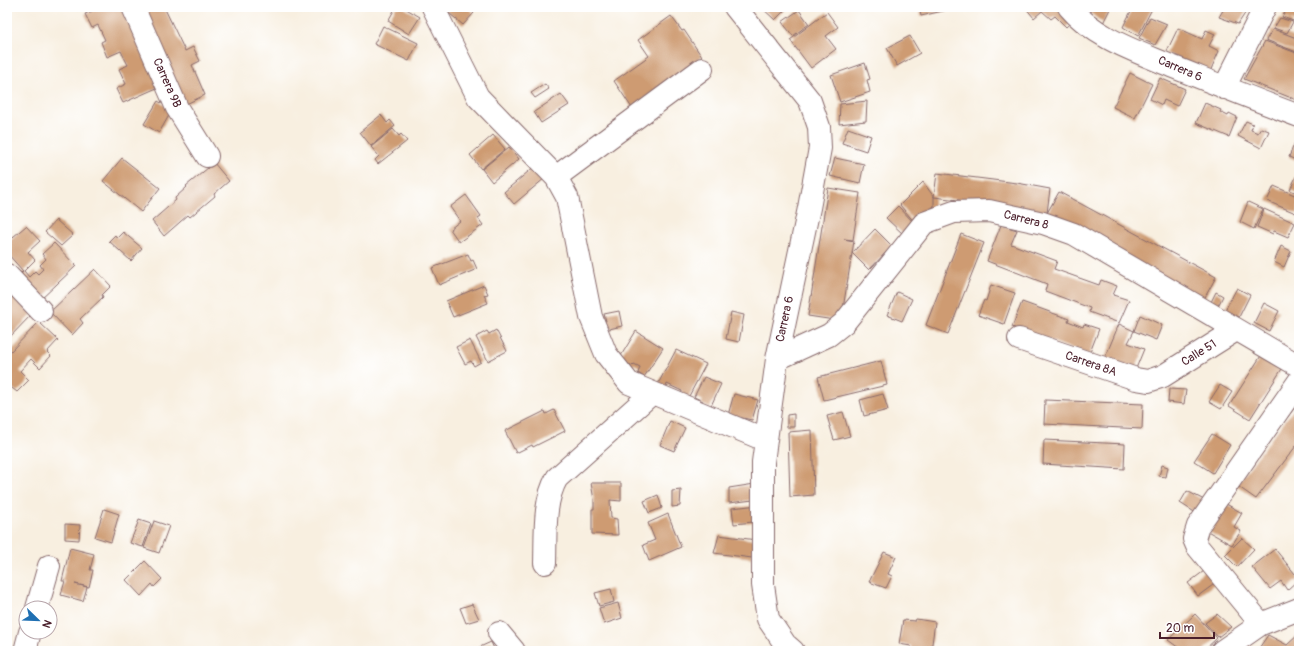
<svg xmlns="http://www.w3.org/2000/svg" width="1306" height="658" font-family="Pangolin,sans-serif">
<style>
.building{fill:#ce9b72}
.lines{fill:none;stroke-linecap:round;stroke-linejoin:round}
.minor-casing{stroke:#87686a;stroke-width:24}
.minor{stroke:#fff;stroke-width:22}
.labels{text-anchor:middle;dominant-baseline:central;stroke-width:3;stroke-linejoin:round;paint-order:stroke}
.street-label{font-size:12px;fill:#4a1f2b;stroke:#fff}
</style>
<rect width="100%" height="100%" fill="#fff"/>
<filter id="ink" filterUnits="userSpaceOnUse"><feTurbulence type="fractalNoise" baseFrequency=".025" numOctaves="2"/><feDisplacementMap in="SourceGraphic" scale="8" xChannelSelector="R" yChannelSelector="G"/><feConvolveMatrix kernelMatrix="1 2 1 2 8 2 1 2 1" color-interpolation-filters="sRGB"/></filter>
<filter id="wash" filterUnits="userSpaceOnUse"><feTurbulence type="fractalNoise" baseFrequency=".012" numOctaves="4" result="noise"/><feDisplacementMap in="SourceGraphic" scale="16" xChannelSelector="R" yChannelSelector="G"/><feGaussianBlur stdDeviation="0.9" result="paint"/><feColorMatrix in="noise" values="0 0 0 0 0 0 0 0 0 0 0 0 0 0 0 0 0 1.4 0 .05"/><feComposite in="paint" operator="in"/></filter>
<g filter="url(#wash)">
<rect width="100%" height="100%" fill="#f8efe0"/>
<g id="blocks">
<!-- building -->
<path class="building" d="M90 7H126L159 87 123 103 116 89 126 84 119 69 128 65 121 51 107 57 101 42 105 40 98 25 92 28 85 14 92 11Z
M139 7H164L185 51 193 47 200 61 192 65 205 95 184 105Z
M396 7H403L420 17 409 34 388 21Z
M442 7H467L474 13 463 25Z
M761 7H782L785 10 775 20Z
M919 7H956V8L921 16Z
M1025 7H1067L1077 17 1066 27 1055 16 1051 19 1042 11 1034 18Z
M1092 7H1111L1103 23 1089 12Z
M1133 7H1153L1138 36 1123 27Z
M1225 7H1233L1246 12 1238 24 1219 17Z
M1288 8 1299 12V23L1282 17Z
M799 10 809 24 793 36 782 22Z
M827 12 838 27 826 36 836 49 811 68 790 40Z
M671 16 682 31 684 30 702 57 632 108 614 81 649 56 638 40Z
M1150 17 1167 24 1155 45 1139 38Z
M1280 18 1293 22 1287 33 1274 28Z
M383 26 418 43 409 61 374 44Z
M1178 28 1202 39 1206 30 1215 34 1209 46 1219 51 1209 74 1166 53Z
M1273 29 1299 39V53L1266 40Z
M910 36 920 53 897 66 887 48Z
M1265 41 1299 54V101L1244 79Z
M865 63 870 79 867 80 870 92 840 102 831 75Z
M1130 73 1152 84 1135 118 1113 107Z
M1160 78 1185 89 1177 106 1164 100 1162 105 1150 99Z
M545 84 549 89 535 98 531 93Z
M561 94 569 105 541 123 534 112Z
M158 101 172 110 159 133 144 124Z
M867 101 866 121 839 124 840 104Z
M1205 103 1221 110 1220 112 1228 116 1229 113 1237 117 1229 137 1196 123Z
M381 115 387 123 390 120 395 126 371 146 360 132Z
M1246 121 1253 124 1251 130 1258 133 1261 128 1269 131 1261 148 1238 136Z
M848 128 871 136 866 151 842 143Z
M393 129 399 136 401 134 407 141 378 164 375 160 379 156 371 147Z
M493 135 505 149 481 169 470 155Z
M1297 137 1299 138 1298 161 1289 157Z
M509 147 519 159 492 182 482 169Z
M122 158 160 188 141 212 103 181Z
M835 158 864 164 860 183 830 176Z
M214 163 229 181 214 194 215 196 190 217 188 215 164 236 152 221 176 200 175 198 187 187 186 186Z
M535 166 545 178 514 204 504 192Z
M1299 170V194L1290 190Z
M937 173 1017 183 1050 189 1047 213 999 205 934 197V206L915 223 900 205 923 182 934 197Z
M1274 186 1299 197 1298 214 1267 201Z
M828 188 860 193 853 240 844 239 854 241 841 321 808 316Z
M1059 192 1216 277 1204 299 1047 213Z
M466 195 481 216 478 218 483 225 459 242 450 229 460 221 450 207Z
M1248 202 1263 209 1254 229 1240 222Z
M898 206 915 224 904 235 886 218Z
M1264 209 1295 223 1288 237 1274 231 1273 234 1257 227Z
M56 220 73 235 61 246 45 232Z
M1001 225 1017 230 1011 244 1057 261 1054 269 1099 285 1101 280 1117 286 1113 295 1129 300 1119 323 1089 312 1090 308 1045 291 1047 284 987 261Z
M26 226 40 241 28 252 35 260 24 271 29 277 35 271 38 274 43 269 40 265 46 259 42 254 54 243 76 266 39 301 17 277 23 271 7 253V242Z
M875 229 892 246 869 270 852 253Z
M123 232 142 248 131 261 109 241 115 235 117 238Z
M961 234 984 243 948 334 926 325Z
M1281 246 1291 251 1284 267 1274 262Z
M468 254 471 261 473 260 477 269 439 285 432 268Z
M95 269 111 286 102 295 103 297 80 319 83 323 72 335 50 312Z
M484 285 488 294 484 295 488 303 453 317 446 301Z
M991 285 1015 293 1004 324 978 315 984 300 986 301Z
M1237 288 1250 295 1239 317 1225 310Z
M897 292 912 299 902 321 887 315Z
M1216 292 1223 296 1218 306 1211 302Z
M13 296 32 314 7 340V302Z
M1022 302 1069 319 1068 321 1083 327 1084 324 1099 329 1089 355 1012 327Z
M1264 303 1279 311 1269 331 1254 323Z
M619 311 622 326 605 330 603 321H606L604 314Z
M731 312 744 315 739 342 726 339Z
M1140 315 1162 325 1156 340 1134 331 1128 343 1144 349 1135 371 1104 360 1119 324 1134 331Z
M39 322 58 340 47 352 51 356 40 368 31 359 20 371 29 380 17 392 7 384V355Z
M496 330 507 351 488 361 476 337 487 331 489 334Z
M636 331 663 348 644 377 638 373 640 367 634 364 632 366 619 359Z
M470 340 481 362 474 366 471 361 465 364 456 347Z
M676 350 706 364 688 398 681 395 682 391 667 384 666 388 658 384Z
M1264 351 1285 364 1250 419 1229 406Z
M881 361 887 385 824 400 818 377Z
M704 377 721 384 710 408 701 404 703 401 694 397Z
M1220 385 1232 392 1221 409 1209 402Z
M1169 389 1186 390 1184 404 1168 402Z
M734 394 758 400 752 420 728 415Z
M883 394 888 410 864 416 860 400Z
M1045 400 1143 404 1142 429 1044 424Z
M1299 402V442L1256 499 1236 485Z
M554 410 565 431 533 447 532 445 516 453 505 431 545 411 546 414Z
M843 412 850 436 834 440 827 416Z
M794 414V427H787V415Z
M670 421 685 428 674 451 660 445Z
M812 430 814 495 790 497 788 432Z
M1212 434 1230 445 1213 473 1194 461Z
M1044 440 1125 444 1124 469 1043 464Z
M1162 465 1168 467 1166 477 1159 476Z
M591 483H621V501L610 500 611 518 617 519 618 535 592 534V509H594V500Z
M761 483V499L729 503V488Z
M681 490 680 506 672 507V491Z
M1187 491 1204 500 1196 513 1180 503Z
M658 495 662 508 649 513 644 501Z
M1221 501 1242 513 1234 527 1241 531 1232 545 1204 529Z
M758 505 763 521 734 524 732 508Z
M104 509 119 514 111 542 95 537Z
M668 514 681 547 649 561 643 545 655 540 648 523Z
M139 520 151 524 143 547 130 543Z
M154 521 169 526 159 553 144 548Z
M65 524 80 525 79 540 65 539Z
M719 535 756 540 752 558 714 553Z
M1242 538 1254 549 1237 567 1225 555Z
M70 548 94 554 90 570H93L89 587 75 584 87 587 83 601 61 595 65 581H62Z
M1275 549 1299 579 1287 590 1281 581 1270 589 1252 567Z
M884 552 896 557 888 574 892 576 886 588 869 582Z
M145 561 162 579 154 587 152 584 141 596 126 580Z
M1208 568 1217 582 1198 596 1188 583Z
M611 589 614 602 599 606 595 593Z
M618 603 622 618 604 624 599 608Z
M472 604 479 619 466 623 460 608Z
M1195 614 1217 638 1203 651H1183L1168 640Z
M1217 614 1231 627 1218 637 1205 623Z
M916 619 935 622 931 651 911 649V646L899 644 903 620 915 621Z
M1299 634V651H1257L1268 635 1287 645Z
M491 642 495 651H471Z"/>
</g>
</g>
<g filter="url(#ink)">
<use href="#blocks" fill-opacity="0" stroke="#87686a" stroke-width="1"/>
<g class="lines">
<defs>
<path id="minor" d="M133 7 177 108 207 156
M433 7 478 97 556 177 567 197 591 317 606 354 629 383 765 440
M735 7 810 101 819 127 820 148 809 208 777 359 763 462V585L768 619 785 644 793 651
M1069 7C1095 38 1136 51 1171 66 1214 83 1256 100 1299 116
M1224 88 1265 7
M556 177 702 69
M7 275 41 311
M1019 339 1136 379 1148 381 1163 376 1236 330
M777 359 829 335 844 323 924 223 954 212 989 211 1043 223 1074 234 1299 366
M545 563C546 535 543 502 557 478L651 394
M37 608 49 566
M1261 624 1197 546 1194 539 1198 526 1299 381
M499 633 514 651
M25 651 30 632
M1222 651 1261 624 1299 609"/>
</defs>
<!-- minor casing -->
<use href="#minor" class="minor-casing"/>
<!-- minor -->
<use href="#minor" class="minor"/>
</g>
</g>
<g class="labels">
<!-- street labels -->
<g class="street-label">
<text transform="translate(1180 69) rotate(23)">Carrera 6</text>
<text transform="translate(167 83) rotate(66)">Carrera 9B</text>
<text transform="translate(1026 220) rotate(14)">Carrera 8</text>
<text transform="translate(785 319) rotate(-78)">Carrera 6</text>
<text transform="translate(1199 353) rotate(-32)">Calle 51</text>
<text transform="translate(1091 364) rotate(19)">Carrera 8A</text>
</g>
</g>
<!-- margin -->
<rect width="1306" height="658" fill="none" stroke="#fff" stroke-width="24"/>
<!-- north arrow -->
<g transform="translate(38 620) rotate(113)"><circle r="19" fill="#ffffff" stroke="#b7a5aa"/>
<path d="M0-3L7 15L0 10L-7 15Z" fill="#1f6fb2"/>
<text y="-6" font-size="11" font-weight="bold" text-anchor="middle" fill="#4a1f2b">N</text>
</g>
<!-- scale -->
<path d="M1160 632v6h54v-6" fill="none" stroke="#4a1f2b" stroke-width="2"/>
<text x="1166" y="632" font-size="12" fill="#4a1f2b" stroke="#ffffff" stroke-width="3" paint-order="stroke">20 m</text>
</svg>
